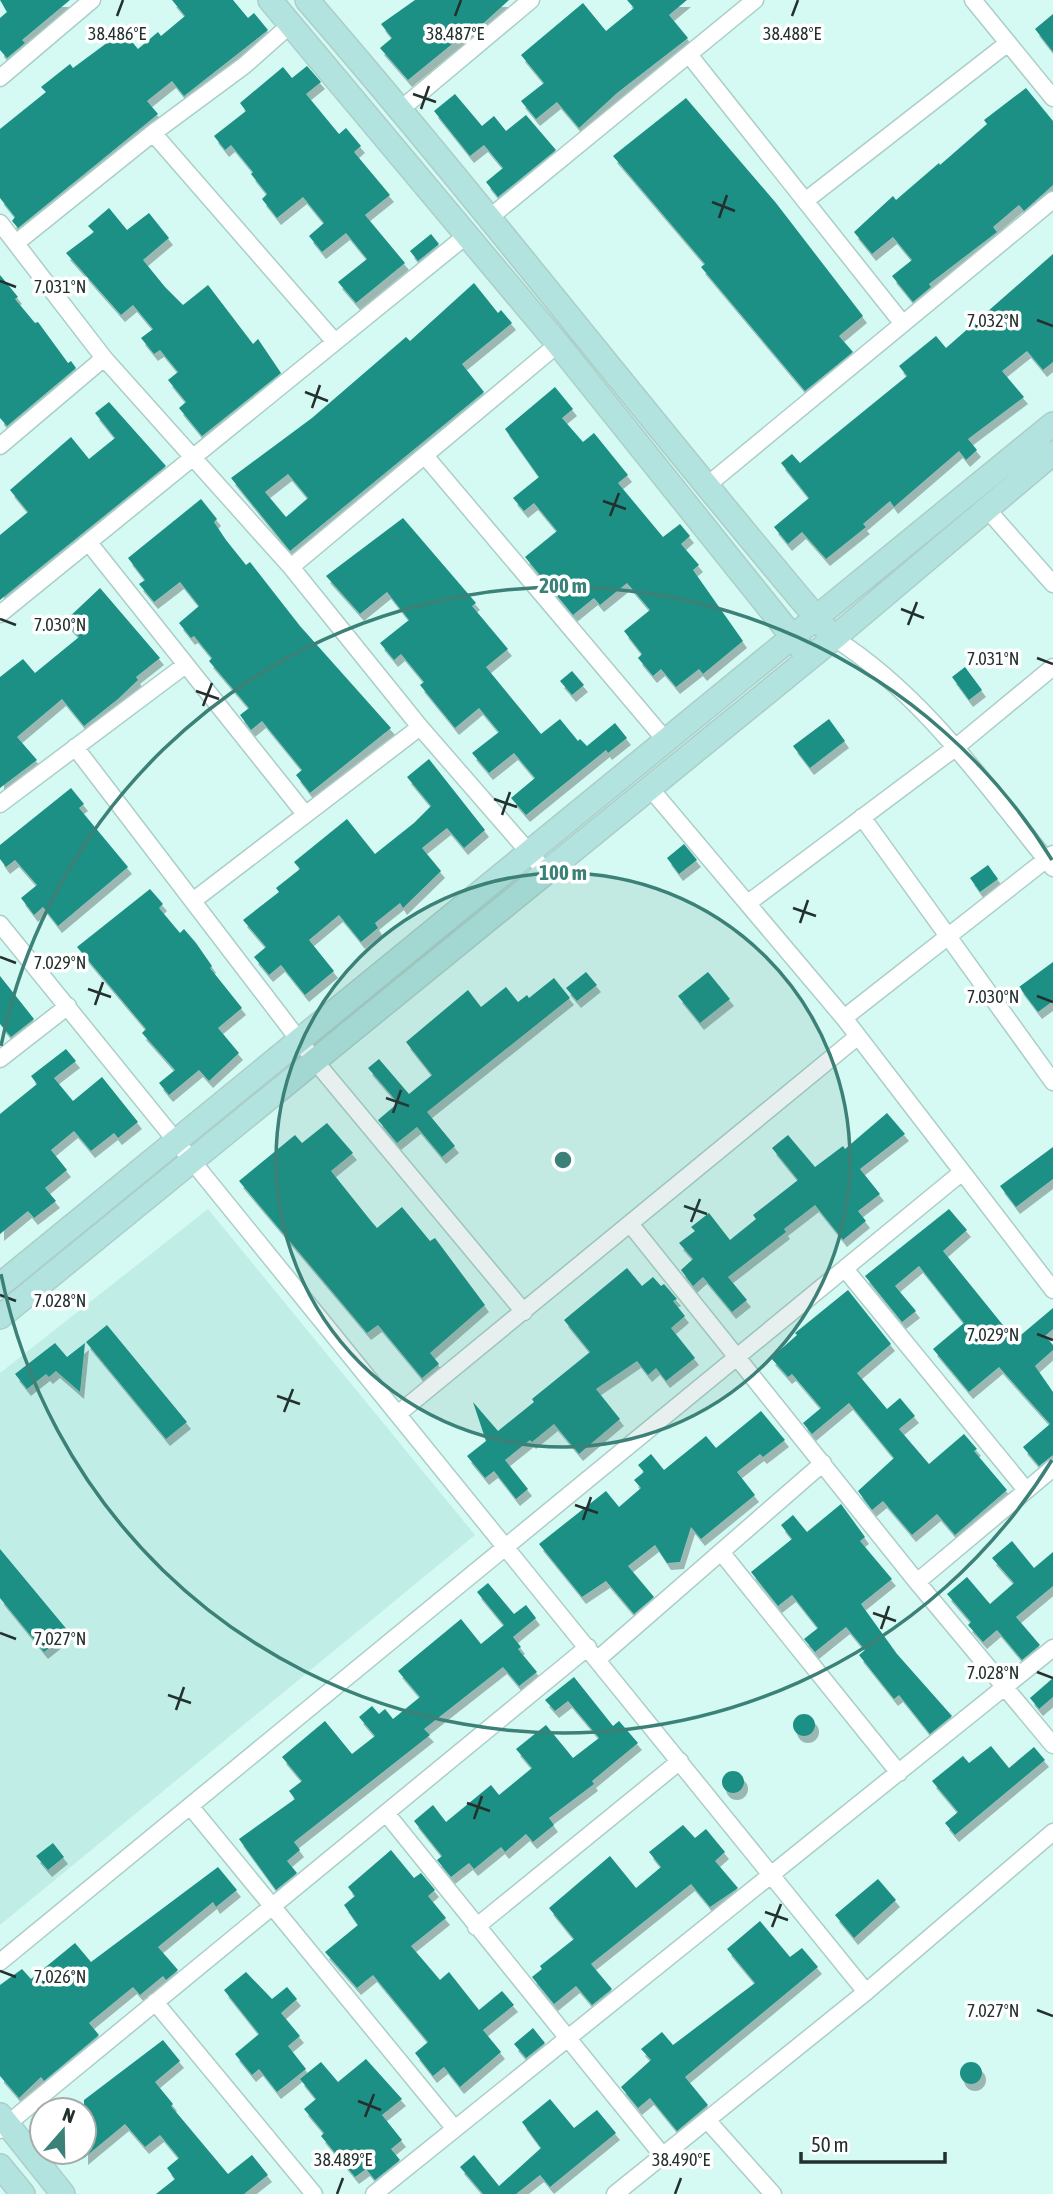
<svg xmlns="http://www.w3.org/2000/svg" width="1053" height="2194" font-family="'Asap Condensed',sans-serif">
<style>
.built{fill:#c0eee7}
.building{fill:#1c9084;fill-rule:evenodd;filter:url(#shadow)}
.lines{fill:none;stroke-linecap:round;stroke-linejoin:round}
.street-casing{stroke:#abcec8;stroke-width:19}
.secondary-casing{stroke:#abcec8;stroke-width:26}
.street{stroke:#fff;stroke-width:16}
.secondary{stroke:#b2e3df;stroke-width:23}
.ticks{fill:none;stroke:#22302e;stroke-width:2.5}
.ring{fill:none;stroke:#3b8177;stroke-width:3.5}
.ticks-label{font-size:18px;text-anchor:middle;fill:#22302e;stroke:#fff;stroke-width:7;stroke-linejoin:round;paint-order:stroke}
.centre{fill:#3b8177;stroke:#fff;stroke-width:3.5}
.ring-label{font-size:21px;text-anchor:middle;font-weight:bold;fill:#3b8177;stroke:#fff;stroke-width:7;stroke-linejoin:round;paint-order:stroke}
</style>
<defs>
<filter id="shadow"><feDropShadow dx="4" dy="7" stdDeviation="0" flood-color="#0004"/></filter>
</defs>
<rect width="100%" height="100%" fill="#d5f9f3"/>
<!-- built -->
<path class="built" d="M208 1209 475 1535 0 1925V1373Z"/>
<!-- building -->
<path class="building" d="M0 0H70L22 40 25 43 7 58 0 50V18L7 12Z
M172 0H233L248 18 254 13 268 30 184 96 172 81 147 101 158 114 18 228 12 221 15 217 0 198V129L46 92 41 87 70 64 73 68 123 31 138 49 158 32 161 36 185 16Z
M415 0H509L465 40 462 36 408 80 380 48 392 38 381 24Z
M627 0H687L669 15 688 38 617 93 579 128 557 102 536 119 521 101 544 83 521 55 583 3 606 31 634 8Z
M1053 14V52L1035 29Z
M307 66 321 82 306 94 339 134 346 128 361 146 354 152 390 195 365 215 405 263 356 303 338 282 367 259 346 233 322 252 309 236 324 223 303 197 277 218 262 199 267 194 251 174 253 172 231 145 225 150 214 136 246 111 240 103 283 67 292 78Z
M1026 88 1053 121V185L1024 211 1019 205 993 227 997 232 929 284 931 287 913 302 892 276 912 260 893 237 872 254 854 232 893 196 896 200 939 163 940 165 987 124 984 120Z
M455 94 482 126 494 116 506 131 526 115 556 150 498 197 486 182 503 168 484 145 470 156 434 111Z
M686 98 776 203 863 316 839 336 853 352 805 391 701 267 705 264 613 156Z
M109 208 127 230 149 213 169 238 143 260 165 287 183 305 208 285 253 344 258 339 281 373 202 436 179 408 186 402 168 380 178 372 160 350 154 354 141 338 153 329 133 305 121 315 66 253 94 232 88 226Z
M431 234 439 244 418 261 410 251Z
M1053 254V362L1043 370 1027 351 1002 371 1024 397 968 439 977 450 966 460 959 451 894 507 890 501 863 524 866 527 826 559 802 532 788 544 774 527 809 498 781 463 792 454 800 463 907 376 899 366 936 336 946 348Z
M0 275 18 297 15 299 35 323 38 322 68 363 71 361 76 368 7 426 0 418Z
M474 283 498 313 501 310 512 323 462 364 484 392 290 551 231 478 312 418 406 337 410 341ZM288 474 308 498 286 517 265 492Z
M555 387 573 409 562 418 583 442 594 433 628 475 618 483 663 537 680 524 690 536 681 544 699 565 693 570 743 641 703 674 699 669 676 687 661 669 653 676 638 658 642 654 624 631 650 610 627 583 600 605 594 598 573 615 525 557 557 531 534 503 524 511 513 498 539 477 505 429Z
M109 402 166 466 0 600V535L28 512 10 490 71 437 89 459 115 438 95 413Z
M201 499 217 519 214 522 226 540 246 565 250 562 300 626 391 728 310 793 296 775 302 770 262 721 251 730 240 715 249 708 209 661 212 658 194 636 191 638 179 623 199 606 180 582 154 602 139 584 145 580 128 558Z
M403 518 476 603 472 606 508 649 486 667 541 734 560 719 578 741 580 739 587 746 615 723 627 738 608 753 606 750 526 815 511 798 535 778 514 753 489 773 472 753 499 732 479 708 455 728 420 685 424 682 401 654 394 660 380 643 409 620 387 592 360 614 326 576Z
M100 588 160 658 136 677 138 680 118 699 84 726 62 699 17 737 37 760 0 788V677L23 659 35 673 79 637 65 621Z
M965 667 982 690 969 700 952 677Z
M572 671 584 685 572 695 560 681Z
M829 719 845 741 810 768 793 746Z
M429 759 485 830 464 848 447 828 422 848 441 871 403 908 400 903 375 923 378 928 361 942 339 915 309 940 334 971 305 995 281 965 269 975 254 957 266 947 243 920 279 892 276 888 300 869 294 862 347 819 375 854 414 823 431 806 407 777Z
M71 788 84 804 79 808 128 867 58 926 43 907 34 915 21 898 37 885 15 860 6 867 0 859V845Z
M684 844 697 860 679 874 667 858Z
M988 865 998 879 980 892 970 878Z
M150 889 163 904 159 908 180 933 184 929 196 943 212 966 210 968 242 1008 218 1028 239 1053 209 1081 199 1070 169 1095 159 1083 175 1070 142 1033 146 1029 77 947Z
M1053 962V1001L1038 1012 1019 987Z
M586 972 597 985 577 1001 566 988Z
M708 972 730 999 700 1023 678 996Z
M0 976 34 1019 11 1037 0 1024Z
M554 978 570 998 427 1112 455 1146 442 1157 417 1127 397 1143 378 1120 398 1103 368 1068 379 1059 409 1094 432 1075 406 1042 468 990 481 1007 506 987 518 1002 527 995 529 998Z
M66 1049 76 1061 54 1078 73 1101 102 1077 138 1122 118 1138 114 1133 91 1151 74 1131 51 1150 67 1170 45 1188 56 1201 34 1218 28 1211 0 1234V1114L37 1084 31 1076Z
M887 1113 905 1134 860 1169 880 1194 858 1211 866 1221 843 1240 815 1205 784 1229 786 1232 728 1277 747 1300 732 1312 703 1277 693 1286 681 1270 693 1259 679 1243 695 1231 691 1227 709 1213 730 1240 756 1219 753 1215 798 1180 772 1148 788 1135 815 1167 843 1146 845 1149Z
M327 1123 353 1153 331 1171 371 1221 377 1228 402 1207 430 1241 435 1238 485 1305 430 1353 439 1364 422 1378 378 1325 367 1333 239 1181 295 1135 302 1143Z
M1053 1147V1179L1016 1207 1000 1186Z
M949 1209 967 1230 943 1251 1015 1340 1053 1308V1329L1045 1336 1053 1345V1350L1035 1366 1053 1392V1455L1039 1466 1023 1447 1050 1424 999 1367 969 1392 933 1349 964 1323 919 1266 895 1286 916 1311 902 1322 865 1276Z
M627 1268 642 1286 653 1277 661 1286 664 1284 677 1299 673 1301 685 1316 671 1328 695 1358 666 1381 656 1368 648 1375 637 1361 596 1389 620 1419 579 1454 554 1424 532 1442 530 1440 505 1460 528 1489 516 1499 494 1471 485 1478 467 1456 486 1441 473 1402 498 1431 534 1402 532 1399 590 1352 564 1320Z
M848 1290 891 1344 857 1373 887 1409 900 1398 915 1416 899 1429 929 1464 964 1434 977 1449 974 1451 1007 1490 955 1535 937 1514 912 1535 883 1501 872 1510 858 1491 894 1458 849 1403 812 1434 803 1423 821 1408 792 1374 788 1377 771 1358 797 1335 795 1333Z
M107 1325 187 1422 166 1439 86 1342Z
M55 1343 67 1357 85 1343 80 1392 56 1371 49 1377 46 1374 27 1389 15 1374Z
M761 1411 785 1440 763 1457 760 1454 737 1472 755 1495 701 1539 691 1527 680 1562 667 1563 655 1545 628 1566 654 1597 634 1614 606 1581 582 1597 539 1544 606 1491 619 1507 641 1488 634 1480 644 1472 638 1465 651 1454 664 1470 706 1436 716 1448Z
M841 1504 865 1537 860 1541 892 1579 861 1604 897 1654 952 1716 930 1734 899 1695 894 1699 859 1655 865 1650 846 1627 815 1652 804 1639 818 1628 792 1595 778 1606 751 1572 792 1539 781 1525 793 1515 807 1532Z
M1012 1541 1034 1568 1053 1552V1586L1016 1617 1040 1645 1022 1660 997 1630 983 1642 968 1625 971 1622 947 1594 967 1577 990 1604 1014 1583 992 1558Z
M0 1549 69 1632 44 1652 0 1598Z
M488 1583 514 1614 526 1605 536 1618 513 1637 521 1647 518 1649 537 1672 519 1686 503 1667 424 1729 430 1735 294 1842 300 1850 287 1861 297 1873 276 1890 239 1839 295 1799 289 1791 302 1781 282 1757 325 1721 352 1754 375 1736 359 1717 372 1706 379 1714 385 1709 393 1719 420 1697 398 1671 461 1619 481 1644 504 1625 477 1592Z
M574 1677 613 1726 619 1721 638 1743 592 1781 594 1784 549 1818 554 1825 533 1842 526 1834 505 1852 501 1847 474 1869 469 1863 451 1877 437 1860 442 1856 414 1821 433 1805 446 1822 491 1785 499 1795 532 1768 516 1749 546 1725 573 1758 599 1738 568 1701 555 1711 545 1700Z
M1053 1678V1697L1039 1709 1030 1698Z
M793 1725a11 11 0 1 1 22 0a11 11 0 1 1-22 0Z
M991 1746 1009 1768 1034 1747 1045 1760 955 1835 945 1823 958 1812 932 1781 963 1756 969 1763Z
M722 1782a11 11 0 1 1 22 0a11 11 0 1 1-22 0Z
M683 1825 695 1838 706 1829 725 1852 715 1861 738 1888 710 1907 691 1884 591 1964 612 1989 592 2005 576 1986 554 2004 532 1977 542 1969 540 1966 574 1939 549 1908 610 1856 636 1888 661 1867 649 1852Z
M53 1843 64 1857 48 1870 36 1856Z
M391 1850 414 1878 421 1873 435 1890 428 1896 446 1918 411 1946 440 1980 449 1972 479 2010 502 1991 514 2005 483 2030 501 2052 460 2087 444 2067 433 2076 415 2053 428 2042 373 1975 357 1988 325 1952 358 1925 344 1905 355 1896 348 1887Z
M218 1867 237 1890 216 1907 213 1902 158 1947 178 1970 166 1980 163 1976 140 1995 133 1987 89 2023 99 2035 44 2081 41 2077 19 2098 0 2076V1985L22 1969 31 1979 75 1943 91 1962Z
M878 1879 896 1900 854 1938 835 1915Z
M760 1921 790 1957 802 1948 818 1967 685 2077 708 2105 677 2131 650 2098 638 2108 621 2087 651 2060 641 2049 662 2032 673 2045 755 1983 727 1949Z
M246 1972 272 1999 287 1987 297 1999 281 2013 300 2036 288 2046 306 2069 277 2092 259 2069 252 2075 235 2054 259 2034 224 1990Z
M533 2028 545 2043 526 2058 514 2044Z
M163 2040 180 2061 155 2082 173 2104 171 2106 228 2174 252 2155 268 2175 244 2194H156L175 2179 167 2168 179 2158 160 2135 145 2147 125 2124 84 2158V2100Z
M366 2059 402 2099 382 2115 402 2140 391 2149 400 2160 375 2180 366 2169 355 2177 321 2136 324 2133 304 2109 316 2099 300 2079 321 2062 338 2082Z
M960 2073a11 11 0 1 1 22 0a11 11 0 1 1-22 0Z
M550 2099 574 2128 597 2110 616 2133 550 2187 540 2175 516 2194H483L460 2167 474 2155 499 2186 541 2148 522 2122Z"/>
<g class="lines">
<defs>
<path id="street" d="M973 0 1053 98
M690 56 903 324
M0 78 92 0
M401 109 531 0
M153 133 335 342
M805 201 1008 43
M489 218 755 0
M0 223 104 358 291 567 420 727 546 872
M16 243 153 133 245 65 290 25
M0 446 104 358
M426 457 667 742
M705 487 1053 200
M986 508 1053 584
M89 543 305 814
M291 567 558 344
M0 614 467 235
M834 638C925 696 986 786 1053 868
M75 747 315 1061 524 1312
M650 788 844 1018 1053 1290
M0 804 184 666
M862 817 1053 1082
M194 900 420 727
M748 903 955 748 1053 667
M0 924 866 1992
M844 1018 1053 854
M0 1059 68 1006
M631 1225 917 1582 1053 1745
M845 1269 1026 1490
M399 1413 857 1037
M721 1552 899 1773
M917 1582 1053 1468
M598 1659 823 1463
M190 1806 455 2129
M386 1813 663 2156
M476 1927 680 1761
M0 1962 961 1173
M155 2002 314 2194
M707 2120 773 2194
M0 2130 588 1647
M374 2194 1053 1648
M615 2194 866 1992 1053 1832"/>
<path id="secondary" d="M270 0 558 344 803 650
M307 0C485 206 650 422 826 629
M0 1285 1053 424
M0 1317 834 638 1053 453
M0 2115 63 2194
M0 2166 23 2194"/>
</defs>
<!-- street casing -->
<use href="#street" class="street-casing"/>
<!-- secondary casing -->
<use href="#secondary" class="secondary-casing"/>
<!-- street -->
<use href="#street" class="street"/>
<!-- secondary -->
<use href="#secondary" class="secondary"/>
</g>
<!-- ticks -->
<path class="ticks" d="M117 16 123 0M455 16 461 0M792 16 798 0M413 94 436 102M421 109 429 86M712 202 735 211M719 218 727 195M0 281 16 287M1037 320 1053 326M305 392 328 401M312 408 320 385M603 501 626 509M610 516 619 493M901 609 924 618M0 619 16 625M908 625 917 602M1037 658 1053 664M196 691 219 699M203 706 212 683M494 799 517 807M502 815 510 792M793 908 816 916M800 923 808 900M0 957 16 963M88 989 111 997M1037 996 1053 1002M95 1005 103 982M386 1098 409 1106M393 1113 401 1090M684 1206 707 1214M691 1222 700 1199M0 1295 16 1301M1037 1334 1053 1340M277 1396 300 1404M284 1412 293 1389M575 1505 598 1513M583 1520 591 1497M873 1613 896 1621M881 1629 889 1606M0 1633 16 1639M1037 1672 1053 1678M168 1695 191 1703M176 1710 184 1687M467 1803 490 1811M474 1819 482 1796M765 1912 788 1920M772 1927 781 1904M0 1971 16 1977M1037 2010 1053 2016M358 2101 381 2110M365 2117 374 2094M337 2194 343 2178M675 2194 681 2178"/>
<!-- distance rings -->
<circle cx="563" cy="1160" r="287" fill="#3b8177" fill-opacity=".12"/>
<g class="ring">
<circle cx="563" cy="1160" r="287"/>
<path d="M1052 1460A574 574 0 0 1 1 1274M1 1046A574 574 0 0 1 1052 860"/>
</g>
<g class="ticks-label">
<text x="117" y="40">38.486°E</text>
<text x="455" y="40">38.487°E</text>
<text x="792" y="40">38.488°E</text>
<text x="60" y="293">7.031°N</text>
<text x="993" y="327">7.032°N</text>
<text x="60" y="631">7.030°N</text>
<text x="993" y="665">7.031°N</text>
<text x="60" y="969">7.029°N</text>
<text x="993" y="1003">7.030°N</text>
<text x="60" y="1307">7.028°N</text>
<text x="993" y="1341">7.029°N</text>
<text x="60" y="1645">7.027°N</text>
<text x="993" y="1679">7.028°N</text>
<text x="60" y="1983">7.026°N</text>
<text x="993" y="2017">7.027°N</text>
<text x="343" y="2166">38.489°E</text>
<text x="681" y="2166">38.490°E</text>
</g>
<circle cx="563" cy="1160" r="10" class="centre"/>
<g class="ring-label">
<text x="563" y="593">200 m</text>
<text x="563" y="880">100 m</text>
</g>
<!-- north arrow -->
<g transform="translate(63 2131) rotate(20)"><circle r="33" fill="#ffffff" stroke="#a7acab" stroke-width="2"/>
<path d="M0-5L12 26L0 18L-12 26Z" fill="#3b8177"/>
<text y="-10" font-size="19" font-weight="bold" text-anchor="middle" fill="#22302e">N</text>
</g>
<!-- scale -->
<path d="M801 2152v10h144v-10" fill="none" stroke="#22302e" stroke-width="3.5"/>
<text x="811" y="2152" font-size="21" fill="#22302e" stroke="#ffffff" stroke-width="5" paint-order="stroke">50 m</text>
</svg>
